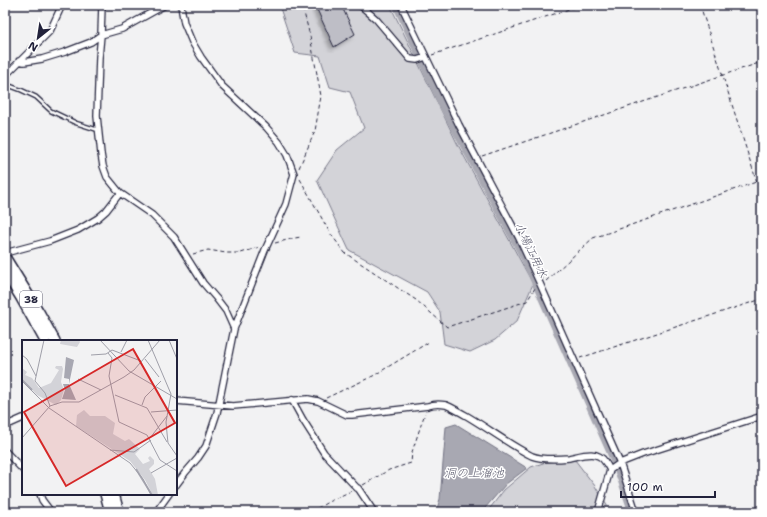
<svg xmlns="http://www.w3.org/2000/svg" width="767" height="517" font-family="'Shantell Sans','Klee One',sans-serif">
<style>
.green{fill:#d3d3d8;stroke:#7a7a8a}
.water{fill:#a8a8b2;stroke:#727282}
.lines{fill:none;stroke-linecap:round;stroke-linejoin:round}
.canal{stroke:#a8a8b2;stroke-width:7}
.building{fill:#bebec6;stroke:#22223b;filter:url(#shadow)}
.service-casing{stroke:#22223b;stroke-width:5.5}
.minor-casing{stroke:#22223b;stroke-width:8}
.primary-casing{stroke:#22223b;stroke-width:12}
.path{stroke:#22223b;stroke-width:1;stroke-dasharray:4 3;stroke-linecap:butt}
.service{stroke:#fff;stroke-width:2.5}
.minor{stroke:#fff;stroke-width:5.5}
.primary{stroke:#fff;stroke-width:9}
.labels{text-anchor:middle;dominant-baseline:central;stroke-width:3;stroke-linejoin:round;paint-order:stroke}
.shield{fill:#fff;stroke:#646476;stroke-width:1}
.shield-label{font-size:10px;font-weight:bold;fill:#22223b}
.water-label{font-size:12px;font-style:italic;fill:#58586b;stroke:#fff}
.inset-river{fill:none;stroke:#a8a8b2;stroke-width:2}
.inset-road{fill:none;stroke:#9f9fa9;stroke-width:1}
.view{fill:#d62828;fill-opacity:0.15;stroke:#d62828;stroke-width:2}
.inset-edge{fill:none;stroke:#22223b;stroke-width:2}
</style>
<defs>
<filter id="shadow"><feDropShadow dx="-3" dy="3" stdDeviation="2" flood-color="#0004"/></filter>
</defs>
<rect width="100%" height="100%" fill="#f2f2f3"/>
<filter id="ink" filterUnits="userSpaceOnUse"><feTurbulence type="fractalNoise" baseFrequency=".025" numOctaves="2"/><feDisplacementMap in="SourceGraphic" scale="8" xChannelSelector="R" yChannelSelector="G"/><feConvolveMatrix kernelMatrix="1 2 1 2 8 2 1 2 1" color-interpolation-filters="sRGB"/></filter>
<g filter="url(#ink)">
<!-- green -->
<path class="green" d="M279 5H390L457 143 533 284 517 321 495 340 470 352 444 344 440 312 427 292 349 250 331 211 317 180 337 150 364 128 350 92 330 87 320 56 295 53Z
M575 460 595 486 611 512H487L504 490 531 467 546 462Z"/>
<!-- water -->
<path class="water" d="M456 424 527 468 506 484 485 508 483 512H436L440 499 446 427Z"/>
<g class="lines">
<!-- canal -->
<path class="canal" d="M396 5 444 109 524 258 617 468 632 512"/>
</g>
<!-- building -->
<path class="building" d="M315 5H341L355 34 334 47Z"/>
<g class="lines">
<defs>
<path id="service" d="M5 84 21 90 36 97 51 111 76 123 98 130"/>
<path id="minor" d="M102 5 101 35 99 57 97 116 101 154 103 166 107 177 120 193 152 215 174 237 203 283 216 298 226 311 234 329
M360 5 376 19 410 59 417 60 426 57
M401 5 459 125 519 238 541 286 620 463 636 512
M19 61 24 62 42 59 65 52 91 42 101 35 122 29 165 5
M5 76 50 31 62 5
M5 253 50 241 78 230 98 218 106 211 120 193
M292 400 303 420 324 453 357 488H358L374 512
M176 401 233 406 308 399 318 401 347 415H352L428 406C433 404 440 404 446 405 453 408 460 412 467 416 489 429 510 445 532 456 542 460 558 459 569 458 580 456 597 449 605 462 607 464 608 467 610 470
M5 426 23 418
M5 451 23 470
M176 485 185 473 198 458 206 446 217 413 234 329 265 250 286 204 294 174 287 155 279 142 266 127 222 86 201 57 192 42 184 23 182 12 181 5
M40 494 42 500 51 512
M156 512 169 494
M598 512 610 470 620 463 643 454 762 416"/>
<path id="primary" d="M5 257 39 312 55 341
M5 272 21 298 45 341
M105 494 110 512
M114 494 119 512"/>
</defs>
<!-- service casing -->
<use href="#service" class="service-casing"/>
<!-- minor casing -->
<use href="#minor" class="minor-casing"/>
<!-- primary casing -->
<use href="#primary" class="primary-casing"/>
<!-- path -->
<path class="path" d="M700 5 762 198
M432 55 581 5
M482 156 762 62
M299 168 315 131 321 96 310 36 302 5
M300 179 330 233 345 253 416 300 447 327 527 301 535 288
M275 243 295 238 301 237
M193 254 208 250 226 253H241L260 247
M546 281 593 238 762 180
M580 358 762 299
M326 398 373 376 429 342
M363 485 389 470 411 463 412 452 425 413
M311 512 328 502 351 491"/>
<!-- service -->
<use href="#service" class="service"/>
<!-- minor -->
<use href="#minor" class="minor"/>
<!-- primary -->
<use href="#primary" class="primary"/>
</g>
</g>
<g class="labels">
<!-- shield labels -->
<rect class="shield" x="20" y="291" width="22" height="16" rx="3"/>
<g class="shield-label">
<text x="31" y="299">38</text>
</g>
<!-- water labels -->
<g class="water-label">
<text transform="translate(531 250) rotate(64)">小場江用水</text>
<text x="474" y="473">洞の上溜池</text>
</g>
</g>
<!-- overview -->
<g transform="translate(22 340)">
<rect width="155" height="155" fill="#f2f2f3"/>
<path d="M39 0H57L58 2 55 7 38 4ZM34 26H40L41 29 39 42 42 50 39 60 34 65 15 55 0 40V28L5 32 3 35 10 38 17 48 29 43 37 30 33 28ZM62 70 68 76H83L93 83 91 94 103 101 107 99 118 109 113 114 121 124 128 121 126 118 128 116 132 120V124L127 129 133 139 136 155H131L123 140 108 121 54 86 55 75Z" fill="#d3d3d8"/>
<path d="M44 17 52 20 47 44 54 60 40 59 43 50 41 44H47V39L42 38Z" fill="#a8a8b2"/>
<path class="inset-river" d="M0 40 10 50M114 129 130 155"/>
<path class="inset-road" d="M78 0 107 31 155 59M126 0 149 54 144 82 145 93 146 103 155 116M147 0 155 19M99 12 105 0M86 13 90 18 87 36 97 82 125 95 138 120 155 131M0 15 5 19 14 36M69 15 84 14 90 10 119 21M123 19 137 37M56 39 79 50M0 41 27 68 108 123 121 139 129 155M93 55 125 68 145 102M120 65 123 57 139 41M28 66 40 62H57L102 37 112 30 138 0M129 72 155 70M0 98 28 66 23 53 13 41 22 0M128 98 145 76M88 110 112 112 129 100M129 133 155 118"/>
<path class="view" d="M111 9 153 83 44 146 2 72Z"/>
<rect width="155" height="155" class="inset-edge"/>
</g>
<!-- margin -->
<rect width="767" height="517" fill="none" stroke="#fff" stroke-width="20"/>
<rect x="10" y="10" width="747" height="497" fill="none" stroke="#22223b" stroke-width="1.5" filter="url(#ink)"/>
<!-- north arrow -->
<g transform="translate(38 38) rotate(210)" stroke="#ffffff" stroke-width="3" paint-order="stroke">
<path d="M0-3L7 15L0 10L-7 15Z" fill="#22223b"/>
<text y="-6" font-size="11" font-weight="bold" text-anchor="middle" fill="#22223b">N</text>
</g>
<!-- scale -->
<path d="M621 491v6h94v-6" fill="none" stroke="#22223b" stroke-width="2"/>
<text x="627" y="491" font-size="12" fill="#22223b" stroke="#ffffff" stroke-width="3" paint-order="stroke">100 m</text>
</svg>
